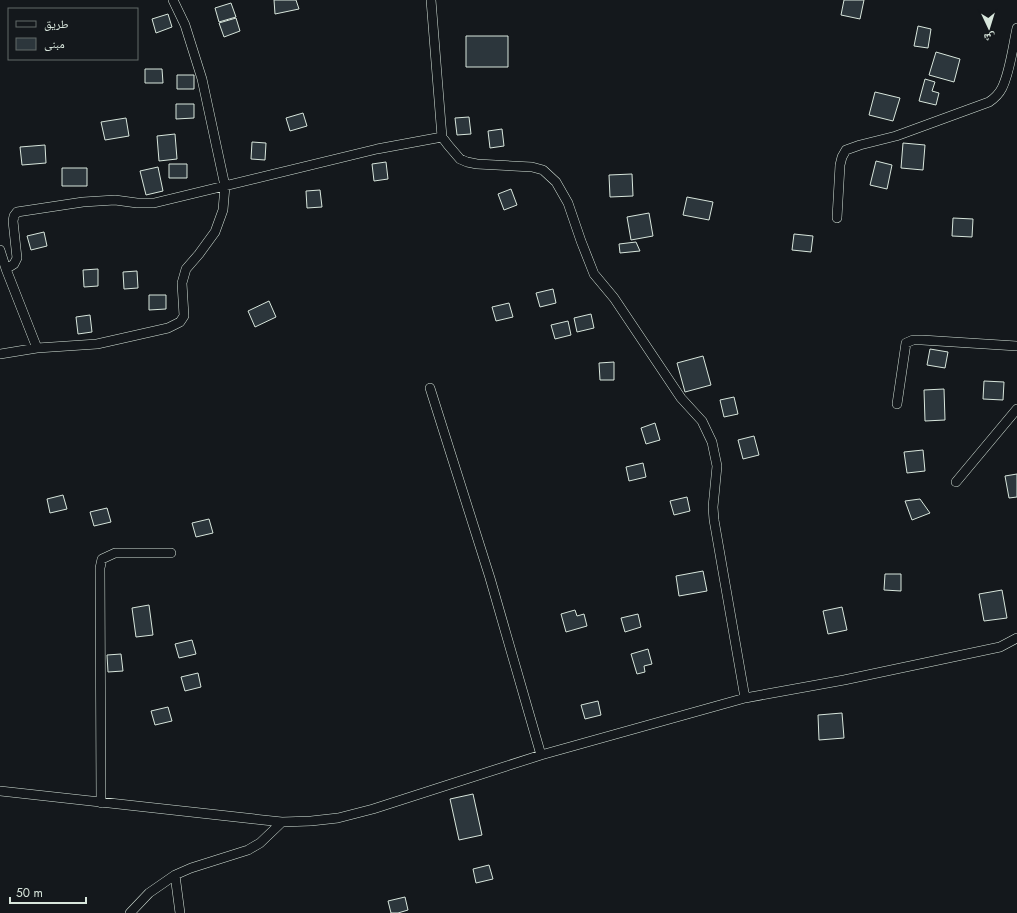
<svg xmlns="http://www.w3.org/2000/svg" width="1017" height="913" font-family="Jost,'Noto Naskh Arabic',sans-serif">
<style>
.building{fill:#2c363c;stroke:#d8e6dc}
.lines{fill:none;stroke-linecap:round;stroke-linejoin:round}
.minor-casing{stroke:#d8e6dc;stroke-width:10}
.minor{stroke:#14181c;stroke-width:9}
</style>
<rect width="100%" height="100%" fill="#14181c"/>
<!-- building -->
<path class="building" d="M274 0H296L299 9 275 14Z
M844 0H864L860 19 841 15Z
M231 3 236 17 219 22 215 8Z
M168 14 172 27 156 33 152 19Z
M236 18 240 31 224 37 219 23Z
M918 26 931 29 928 48 914 46Z
M466 36H508V67H466Z
M936 52 960 59 954 82 929 75Z
M145 69H162L163 83H145Z
M177 75H194V89H177Z
M925 79 935 82 932 91 939 93 936 105 919 101Z
M875 92 900 98 893 121 869 115Z
M176 104H194V118L176 119Z
M303 113 307 126 290 131 286 118Z
M469 117 471 134 457 135 455 118Z
M126 118 129 136 105 140 101 122Z
M502 129 504 146 490 148 488 131Z
M175 134 177 159 159 161 157 136Z
M252 142 266 143 265 160 251 159Z
M903 143 925 145 923 170 901 168Z
M45 145 46 163 22 165 20 147Z
M876 161 892 165 887 189 870 185Z
M386 162 388 179 374 181 372 164Z
M169 164H187V178H169Z
M158 167 163 191 146 195 140 171Z
M62 168H87V186H62Z
M632 174 633 196 610 197 609 175Z
M511 189 517 205 504 210 498 194Z
M320 190 322 207 307 208 306 191Z
M687 197 713 202 709 220 683 215Z
M649 213 653 236 631 240 627 217Z
M953 218 973 219 972 237 952 236Z
M44 232 47 246 31 250 27 236Z
M794 234 813 236 811 252 792 250Z
M636 242 640 251 620 253 619 244Z
M98 269V286L84 287 83 270Z
M137 271 138 288 124 289 123 272Z
M553 289 556 303 540 307 536 293Z
M149 295H166V309L149 310Z
M269 301 276 317 255 327 248 311Z
M509 303 513 317 496 321 492 307Z
M591 314 594 328 577 332 574 318Z
M90 315 92 332 78 334 76 317Z
M568 321 571 335 555 339 551 325Z
M930 349 948 352 945 368 927 365Z
M703 356 711 385 685 392 677 363Z
M614 362V380H600L599 363Z
M984 381 1004 382 1003 400 983 399Z
M944 389 945 420 925 421 924 390Z
M734 397 738 414 724 417 720 400Z
M655 423 660 440 646 444 641 428Z
M754 436 759 455 743 459 738 440Z
M923 450 925 471 907 473 904 452Z
M643 463 646 477 629 481 626 467Z
M1017 474V497L1009 498 1005 476Z
M63 495 67 509 50 513 47 499Z
M687 497 690 511 674 515 670 501Z
M920 499 930 513 912 520 905 501Z
M107 508 111 522 94 526 90 512Z
M209 519 213 533 196 537 192 523Z
M703 571 707 591 679 596 676 576Z
M885 574H901V591L884 590Z
M1002 590 1007 618 984 621 979 594Z
M149 605 153 635 136 637 132 608Z
M842 607 847 630 828 634 823 611Z
M575 610 577 616 584 614 587 626 566 632 561 614Z
M638 614 641 627 625 632 621 618Z
M192 640 196 654 179 658 175 644Z
M648 649 652 664 644 666 645 672 637 674 631 654Z
M121 654 123 671 108 672 107 655Z
M198 673 201 687 185 691 181 677Z
M598 701 601 715 585 719 581 705Z
M168 707 172 721 155 725 151 711Z
M842 713 844 738 819 740 818 715Z
M473 794 482 835 459 840 450 799Z
M489 865 493 879 476 883 473 869Z
M405 897 408 910 398 913H391L388 901Z"/>
<g class="lines">
<defs>
<path id="minor" d="M431 0 442 137 448 145 460 159 467 162 477 164 532 167 543 170 556 182 568 203 581 241 594 274 614 298 681 398 702 421 712 442 717 466 713 507 714 520 745 698
M837 218 840 165 842 157 846 150 860 145 896 136 989 102C995 98 999 94 1002 88 1010 72 1013 46 1017 28
M0 250 6 269 37 348
M6 269 14 264 17 258 13 221 14 216 17 212 83 202 115 200 137 203H154L377 149 442 137
M0 354 37 348 97 344 168 328 180 322 184 316 182 283 186 269 199 254 215 232 223 210 225 186 202 79 185 25 173 0
M430 388 490 578 541 755
M897 404 906 343 913 340H922L1017 346
M956 482 1017 409
M0 791 282 822 311 821 338 818 373 809 541 755 745 698 844 680 1000 647 1017 638
M101 803 100 568 102 559 115 553H171
M130 913 149 893 175 875
M180 913 175 875 191 868 248 850 260 843 282 822"/>
</defs>
<!-- minor casing -->
<use href="#minor" class="minor-casing"/>
<!-- minor -->
<use href="#minor" class="minor"/>
</g>
<!-- legend -->
<rect x="8" y="8" width="130" height="52" fill="#14181c" stroke="#626a69"/>
<rect x="16" y="21" width="20" height="6" fill="#14181c" stroke="#626a69"/>
<text x="44" y="28" font-size="12" fill="#d8e6dc">طريق</text>
<rect x="16" y="38" width="20" height="12" fill="#2c363c" stroke="#626a69"/>
<text x="44" y="48" font-size="12" fill="#d8e6dc">مبنى</text>
<!-- north arrow -->
<g transform="translate(989 28) rotate(176)" stroke="#14181c" stroke-width="3" paint-order="stroke">
<path d="M0-3L7 15L0 10L-7 15Z" fill="#d8e6dc"/>
<text y="-6" font-size="11" font-weight="bold" text-anchor="middle" fill="#d8e6dc">ش</text>
</g>
<!-- scale -->
<path d="M10 897v6h76v-6" fill="none" stroke="#d8e6dc" stroke-width="2"/>
<text x="16" y="897" font-size="12" fill="#d8e6dc" stroke="#14181c" stroke-width="3" paint-order="stroke">50 m</text>
</svg>
